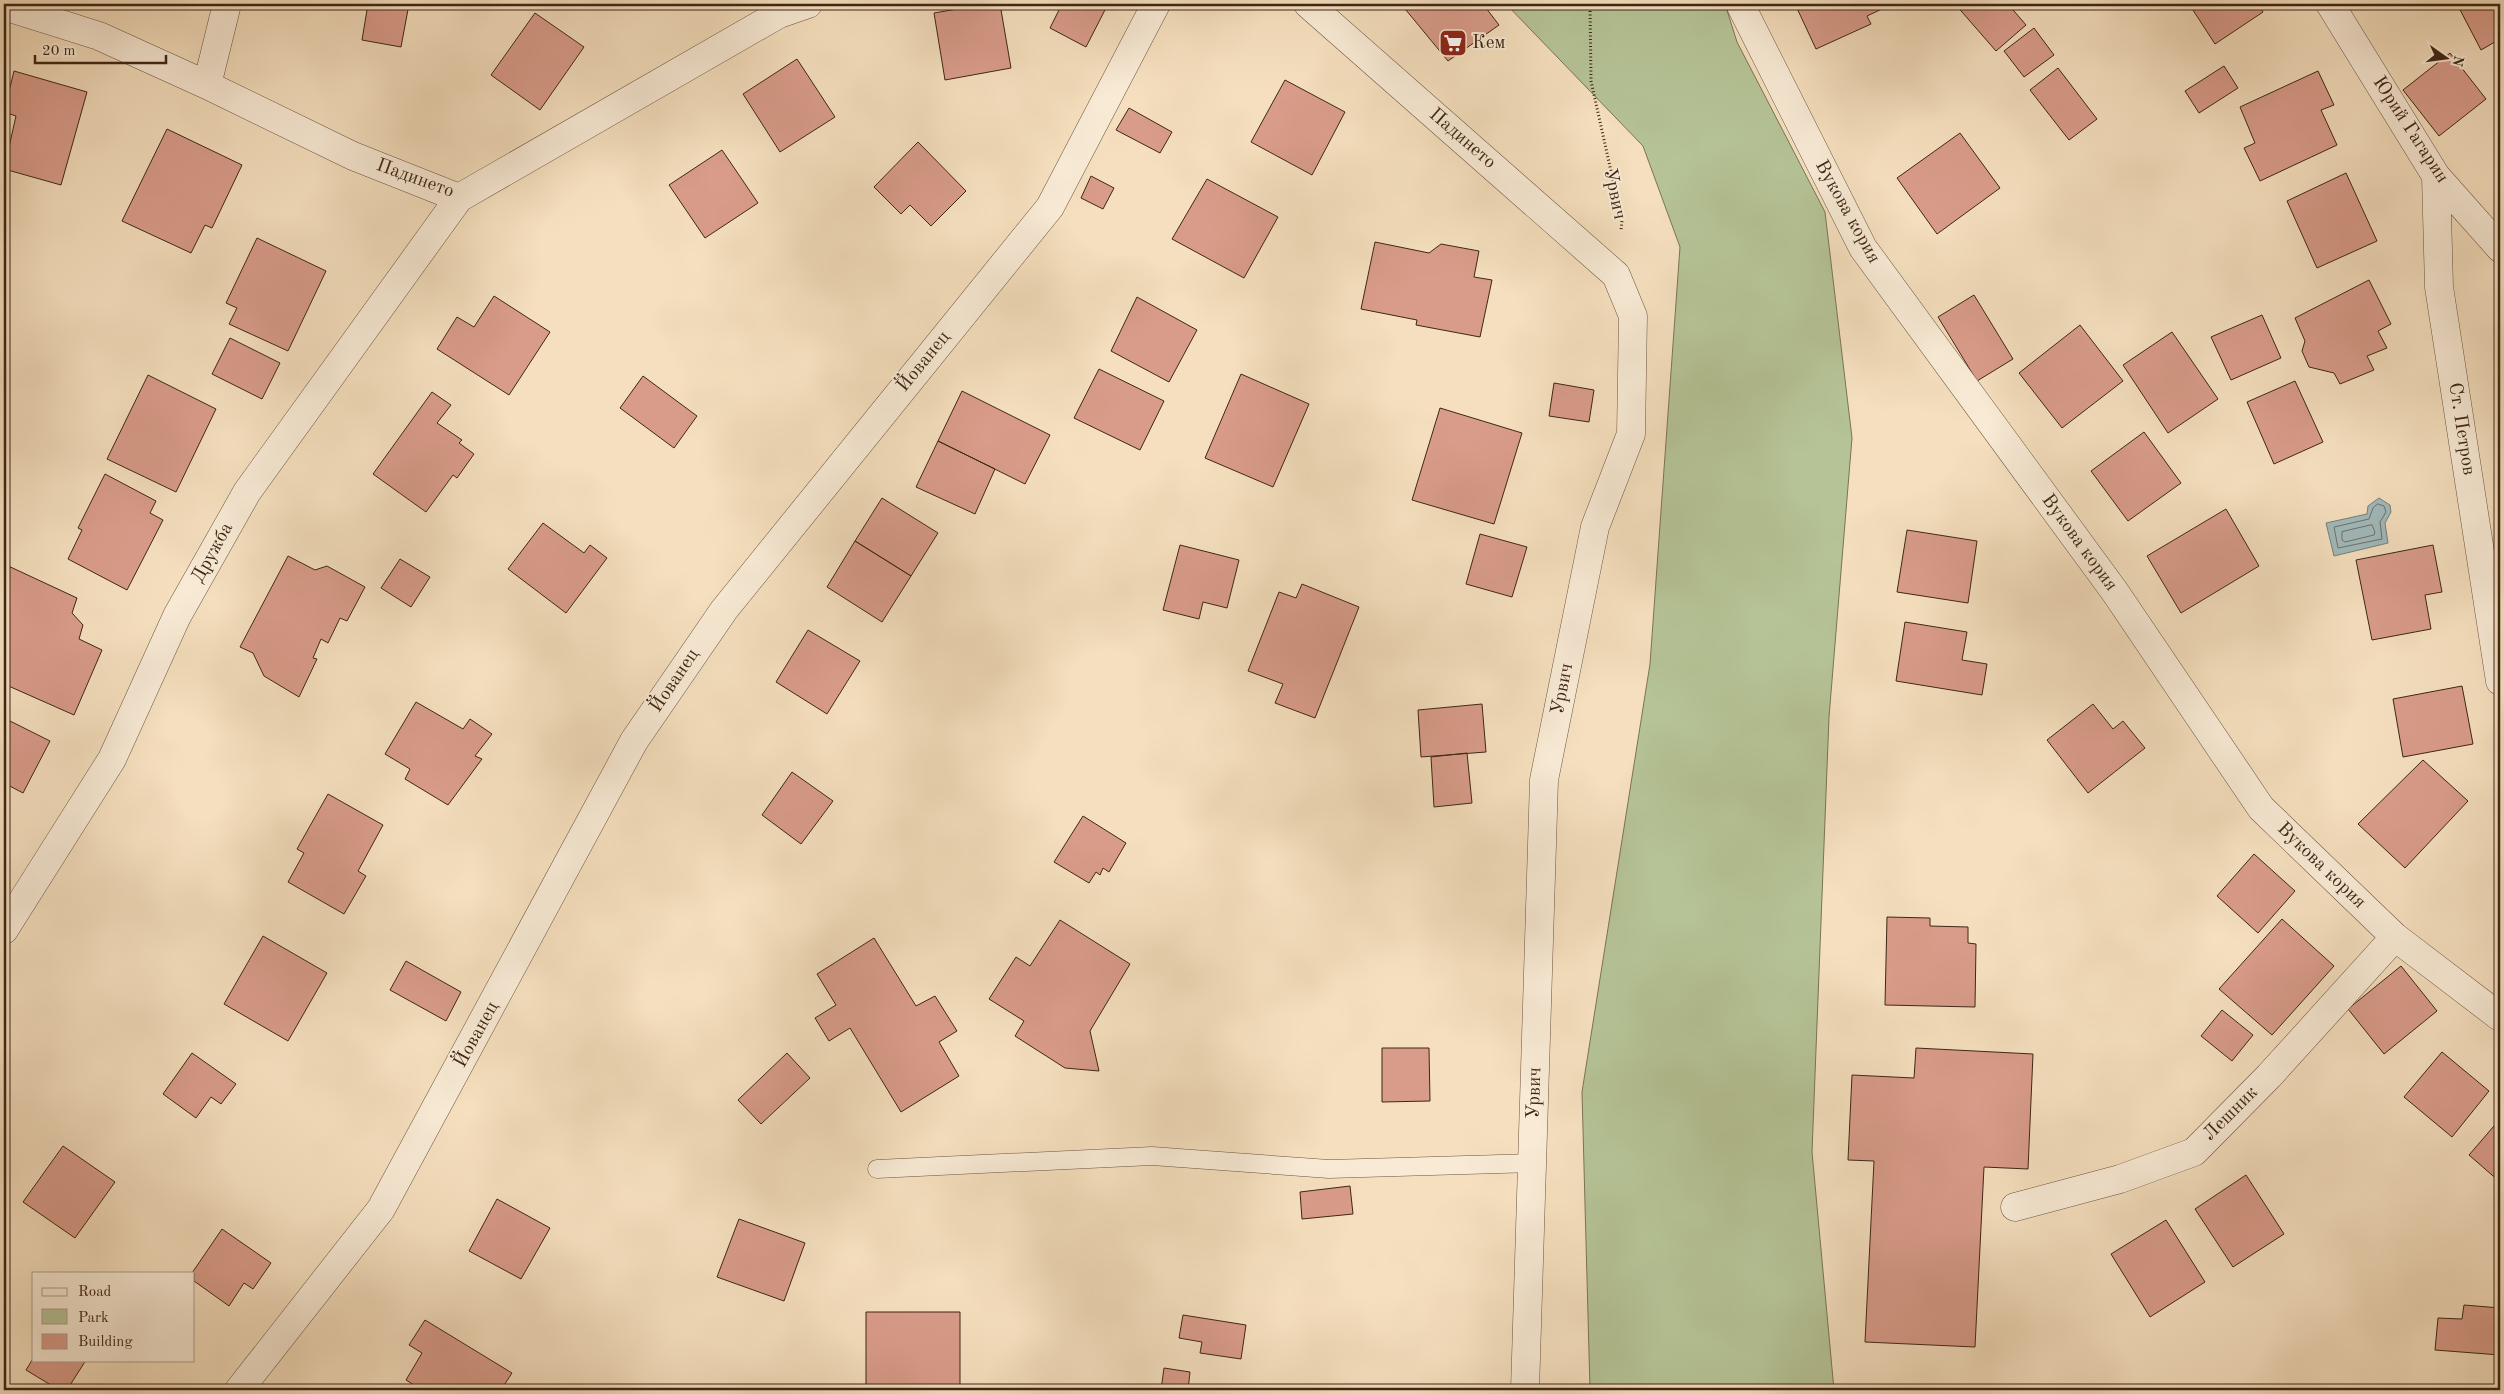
<svg xmlns="http://www.w3.org/2000/svg" width="2504" height="1394" font-family="'Old Standard TT',serif">
<style>
.green{fill:#b5c396;stroke:#7a7456}
.water{fill:#a0babc;stroke:#797f79}
.lines{fill:none;stroke-linecap:round;stroke-linejoin:round}
.shore{stroke:#6f7068;stroke-width:1}
.building{fill:#d99c8a;stroke:#3e2615}
.lane-casing{stroke:#6c543f;stroke-width:19}
.street-casing{stroke:#6c543f;stroke-width:29}
.path{stroke:#3e2615;stroke-width:3;stroke-dasharray:1 2.5;stroke-linecap:butt}
.lane{stroke:#f8ead5;stroke-width:18}
.street{stroke:#f8ead5;stroke-width:28}
.labels{text-anchor:middle;dominant-baseline:central;stroke-width:4;stroke-linejoin:round;paint-order:stroke}
.poi-label{font-size:19px;fill:#3e2615;stroke:#f8ead5;text-anchor:start}
.street-label{font-size:19px;fill:#3e2615;stroke:#f8ead5}
</style>
<rect width="100%" height="100%" fill="#f5dfbe"/>
<filter id="stains"><feTurbulence type="fractalNoise" baseFrequency=".004" numOctaves="4"/><feColorMatrix values="0 0 0 0 .2 0 0 0 0 .09 0 0 0 0 .02 0 0 0 .5 -.17"/></filter>
<radialGradient id="worn" r=".72"><stop offset=".6" stop-color="#630" stop-opacity="0"/><stop offset="1" stop-color="#630" stop-opacity=".3"/></radialGradient>
<!-- green -->
<path class="green" d="M1506 4H1725L1737 42 1825 212 1852 438 1829 717 1812 1152 1834 1390H1590L1582 1092 1650 664 1680 247 1643 146Z"/>
<!-- water -->
<path class="water" d="M2379 498 2390 505 2391 512 2385 523 2388 543 2334 556 2326 523 2367 514 2368 506Z"/>
<g class="lines">
<!-- shore -->
<path class="shore" d="M2378 504 2384 506 2386 512 2380 522 2382 539 2338 548 2334 527 2369 519 2373 508Z
M2372 525 2375 532 2374 535 2345 542 2342 540V532Z"/>
</g>
<!-- building -->
<path class="building" d="M368 4H409L401 47 362 40Z
M986 4H1000L1011 68 945 80 934 13Z
M1062 4H1108L1086 47 1050 28Z
M1401 4H1483L1499 25 1448 61Z
M1795 4H1884L1886 7 1867 16 1871 24 1816 49Z
M1955 4H2008L2026 25 1996 51Z
M2189 4H2258L2263 12 2215 44Z
M2457 4H2500V39L2481 50Z
M535 13 584 47 540 110 491 75Z
M2034 28 2054 55 2024 77 2004 51Z
M2450 53 2486 99 2439 136 2403 90Z
M797 59 835 117 780 152 743 94Z
M2224 66 2238 88 2199 113 2185 91Z
M2058 68 2097 119 2069 140 2030 90Z
M14 71 87 92 61 185 4 169 16 116 4 112Z
M2318 71 2334 105 2321 110 2337 145 2260 181 2244 148 2255 143 2240 107Z
M1285 80 1345 112 1312 175 1251 142Z
M1129 108 1172 132 1160 153 1116 130Z
M167 129 242 165 212 228 205 225 191 253 122 221Z
M1960 133 2000 188 1937 234 1897 178Z
M918 142 966 191 931 226 910 205 901 214 874 187Z
M722 150 758 203 705 238 669 185Z
M2346 173 2377 241 2317 268 2287 201Z
M1091 176 1114 188 1103 209 1081 198Z
M1207 179 1278 217 1244 278 1172 239Z
M257 238 326 271 288 351 229 324 237 308 226 303Z
M1375 242 1429 253 1441 244 1479 251 1474 277 1492 280 1480 337 1416 325 1417 320 1361 309Z
M2369 280 2391 324 2378 331 2387 348 2367 356 2374 370 2340 384 2334 373 2309 367 2302 351 2305 341 2295 318Z
M1974 295 2013 359 1977 381 1938 317Z
M494 296 550 332 509 395 437 349 457 317 474 327Z
M1137 297 1197 330 1169 382 1111 351Z
M2262 315 2281 358 2231 380 2211 337Z
M2080 325 2123 381 2062 428 2019 373Z
M2172 332 2218 399 2168 433 2123 365Z
M230 338 280 363 262 399 212 374Z
M1099 369 1164 401 1140 450 1074 418Z
M1241 374 1309 404 1273 487 1205 458Z
M148 375 216 409 176 492 107 459Z
M643 376 697 416 674 448 620 408Z
M2295 381 2323 442 2274 464 2247 402Z
M1554 383 1594 390 1589 422 1549 416Z
M962 391 1050 435 1025 484 938 441Z
M432 392 451 405 437 423 462 440 459 443 474 454 457 478 453 475 426 512 373 474Z
M1440 408 1522 433 1494 524 1412 500Z
M2144 432 2181 483 2128 521 2091 471Z
M938 441 995 469 975 514 916 487Z
M105 474 156 501 150 513 163 520 127 590 68 559 82 530 78 528Z
M882 498 938 533 911 576 855 541Z
M2226 509 2259 566 2181 613 2147 556Z
M2500 522V545L2495 523Z
M543 523 584 553 590 545 607 558 566 613 508 569Z
M1907 530 1977 541 1968 603 1897 592Z
M1480 534 1527 547 1512 597 1466 584Z
M855 541 911 576 882 622 827 587Z
M1180 545 1239 560 1227 608 1203 602 1199 619 1163 610Z
M2433 545 2442 592 2425 595 2431 629 2372 640 2356 560Z
M288 556 315 570 327 566 365 587 347 621 340 618 328 643 321 639 313 658 317 659 299 697 264 676 253 653 240 647Z
M400 559 430 577 411 607 381 588Z
M4 564 77 598 72 613 83 625 79 639 102 650 74 715 4 684Z
M1302 584 1359 607 1315 718 1275 703 1283 684 1248 671 1279 592 1296 598Z
M1905 622 1967 632 1962 660 1987 664 1982 695 1896 681Z
M808 630 860 661 827 714 776 682Z
M2462 686 2473 744 2403 757 2393 699Z
M416 702 463 729 470 719 492 734 475 756 482 759 448 805 405 779 410 769 385 754Z
M1482 704 1486 752 1421 757 1418 710Z
M2093 704 2113 729 2123 721 2145 748 2088 793 2047 740Z
M10 721 50 741 23 793 4 783V733Z
M1467 753 1472 803 1434 807 1431 757Z
M2423 760 2468 801 2405 868 2358 824Z
M792 772 833 801 801 844 762 815Z
M328 794 383 825 358 871 366 876 344 914 288 882 304 853 297 849Z
M1083 816 1126 843 1109 872 1103 868 1100 875 1096 872 1089 883 1054 862Z
M2254 854 2295 891 2258 933 2217 896Z
M1887 917 1930 918V926L1968 927V943L1976 944 1975 1007 1885 1005Z
M2282 919 2334 966 2272 1035 2219 989Z
M1060 920 1130 964 1090 1031 1099 1071 1065 1068 1015 1036 1024 1021 989 999 1016 957 1030 966Z
M263 936 327 973 288 1041 224 1004Z
M874 938 916 1006 935 996 957 1031 939 1042 959 1076 901 1112 850 1028 829 1041 815 1018 836 1005 817 974Z
M406 961 461 992 446 1021 390 990Z
M2401 966 2437 1011 2384 1054 2348 1009Z
M2222 1010 2253 1035 2232 1061 2201 1036Z
M1382 1048H1429L1430 1101 1382 1102Z
M1916 1048 2033 1054 2028 1169 1984 1167 1975 1347 1865 1342 1874 1161 1848 1160 1852 1075 1914 1078Z
M2442 1052 2489 1091 2452 1137 2404 1097Z
M192 1053 236 1084 221 1104 211 1097 196 1118 163 1094Z
M787 1053 810 1078 761 1124 738 1100Z
M2500 1119V1182L2469 1155Z
M63 1146 115 1182 75 1238 23 1202Z
M2246 1175 2284 1234 2233 1267 2195 1209Z
M1350 1186 1353 1214 1302 1219 1300 1192Z
M497 1199 550 1228 521 1279 469 1251Z
M739 1219 805 1243 784 1301 717 1277Z
M2166 1220 2205 1282 2150 1317 2111 1254Z
M222 1229 271 1263 253 1289 244 1283 229 1306 194 1281V1273H192Z
M2464 1305 2500 1308V1355L2435 1350 2438 1318 2462 1319Z
M866 1312H960V1390H866Z
M1183 1315 1246 1325 1241 1359 1200 1353 1202 1342 1179 1338Z
M425 1320 512 1373 501 1390H422L406 1380 422 1353 409 1345Z
M34 1357V1360H86L67 1390H59L26 1370Z
M1164 1368 1190 1372 1188 1390H1161Z"/>
<g class="lines">
<defs>
<path id="lane" d="M877 1169 1152 1156 1329 1169 1533 1163"/>
<path id="street" d="M1308 4 1616 275 1633 316 1631 434 1595 527 1544 780 1525 1390
M1740 4 1863 248 2115 592 2261 808 2395 937 2500 1017
M2330 4 2436 176 2500 248
M4 6 99 36 207 85 353 156 459 198 779 14 808 4
M207 85 227 4
M2436 176 2439 287 2500 681
M4 930 112 759 177 616 247 492 459 198
M2015 1207 2120 1179 2194 1152 2269 1076 2395 937
M239 1390 381 1209 634 741 724 610 1050 207 1156 4"/>
</defs>
<!-- lane casing -->
<use href="#lane" class="lane-casing"/>
<!-- street casing -->
<use href="#street" class="street-casing"/>
<!-- path -->
<path class="path" d="M1590 4 1591 81 1622 221 1621 230"/>
<!-- lane -->
<use href="#lane" class="lane"/>
<!-- street -->
<use href="#street" class="street"/>
</g>
<!-- icons -->
<defs>
<symbol id="supermarket-square" viewBox="-11 -11 22 22"><rect x="-9" y="-9" width="18" height="18" rx="4" fill="#8f2418" stroke="#f8ead5"/><path d="M-6-5.5h2.5l.6 2H6L4.5 2H-2.5L-4.4-4H-6ZM-1.5 3.2a1.3 1.3 0 1 0 .1 0ZM3 3.2a1.3 1.3 0 1 0 .1 0Z" fill="#fff"/></symbol>
</defs>
<g fill-rule="evenodd">
<use href="#supermarket-square" x="1437" y="27" width="32" height="32"/>
</g>
<g class="labels">
<!-- poi labels -->
<g class="poi-label">
<text x="1472" y="43">Кем</text>
</g>
<!-- street labels -->
<g class="street-label">
<text transform="translate(2410 130) rotate(57)">Юрий Гагарин</text>
<text transform="translate(1462 139) rotate(41)">Падинето</text>
<text transform="translate(415 179) rotate(20)">Падинето</text>
<text transform="translate(1614 194) rotate(78)">Урвич</text>
<text transform="translate(1847 212) rotate(61)">Вукова кория</text>
<text transform="translate(924 362) rotate(-51)">Йованец</text>
<text transform="translate(2461 429) rotate(81)">Ст. Петров</text>
<text transform="translate(2079 543) rotate(54)">Вукова кория</text>
<text transform="translate(213 553) rotate(-61)">Дружба</text>
<text transform="translate(675 681) rotate(-56)">Йованец</text>
<text transform="translate(1563 689) rotate(-79)">Урвич</text>
<text transform="translate(2321 866) rotate(44)">Вукова кория</text>
<text transform="translate(477 1035) rotate(-61)">Йованец</text>
<text transform="translate(1535 1093) rotate(-88)">Урвич</text>
<text transform="translate(2231 1114) rotate(-45)">Лешник</text>
</g>
</g>
<!-- margin -->
<rect width="2504" height="1394" fill="none" stroke="#f5dfbe" stroke-width="20"/>
<rect x="5" y="5" width="2494" height="1384" fill="none" stroke="#3e2615" stroke-width="2.5"/>
<rect x="10" y="10" width="2484" height="1374" fill="none" stroke="#3e2615"/>
<!-- legend -->
<rect x="32" y="1272" width="162" height="90" fill="#f8ead5" stroke="#ae9c88"/>
<rect x="42" y="1288" width="25" height="8" fill="#f8ead5" stroke="#ae9c88"/>
<text x="78" y="1296" font-size="15" fill="#3e2615">Road</text>
<rect x="42" y="1309" width="25" height="15" fill="#b5c396" stroke="#ae9c88"/>
<text x="78" y="1322" font-size="15" fill="#3e2615">Park</text>
<rect x="42" y="1334" width="25" height="15" fill="#d99c8a" stroke="#ae9c88"/>
<text x="78" y="1346" font-size="15" fill="#3e2615">Building</text>
<!-- north arrow -->
<g transform="translate(2446 58) rotate(104)" stroke="#f8ead5" stroke-width="4" paint-order="stroke">
<path d="M0-4L9 19L0 12L-9 19Z" fill="#3e2615"/>
<text y="-8" font-size="14" font-weight="bold" text-anchor="middle" fill="#3e2615">N</text>
</g>
<!-- scale -->
<path d="M35 55v8h131v-8" fill="none" stroke="#3e2615" stroke-width="2.5"/>
<text x="42" y="55" font-size="15" fill="#3e2615" stroke="#f8ead5" stroke-width="4" paint-order="stroke">20 m</text>
<rect width="100%" height="100%" filter="url(#stains)"/>
<rect width="100%" height="100%" fill="url(#worn)"/>
</svg>
